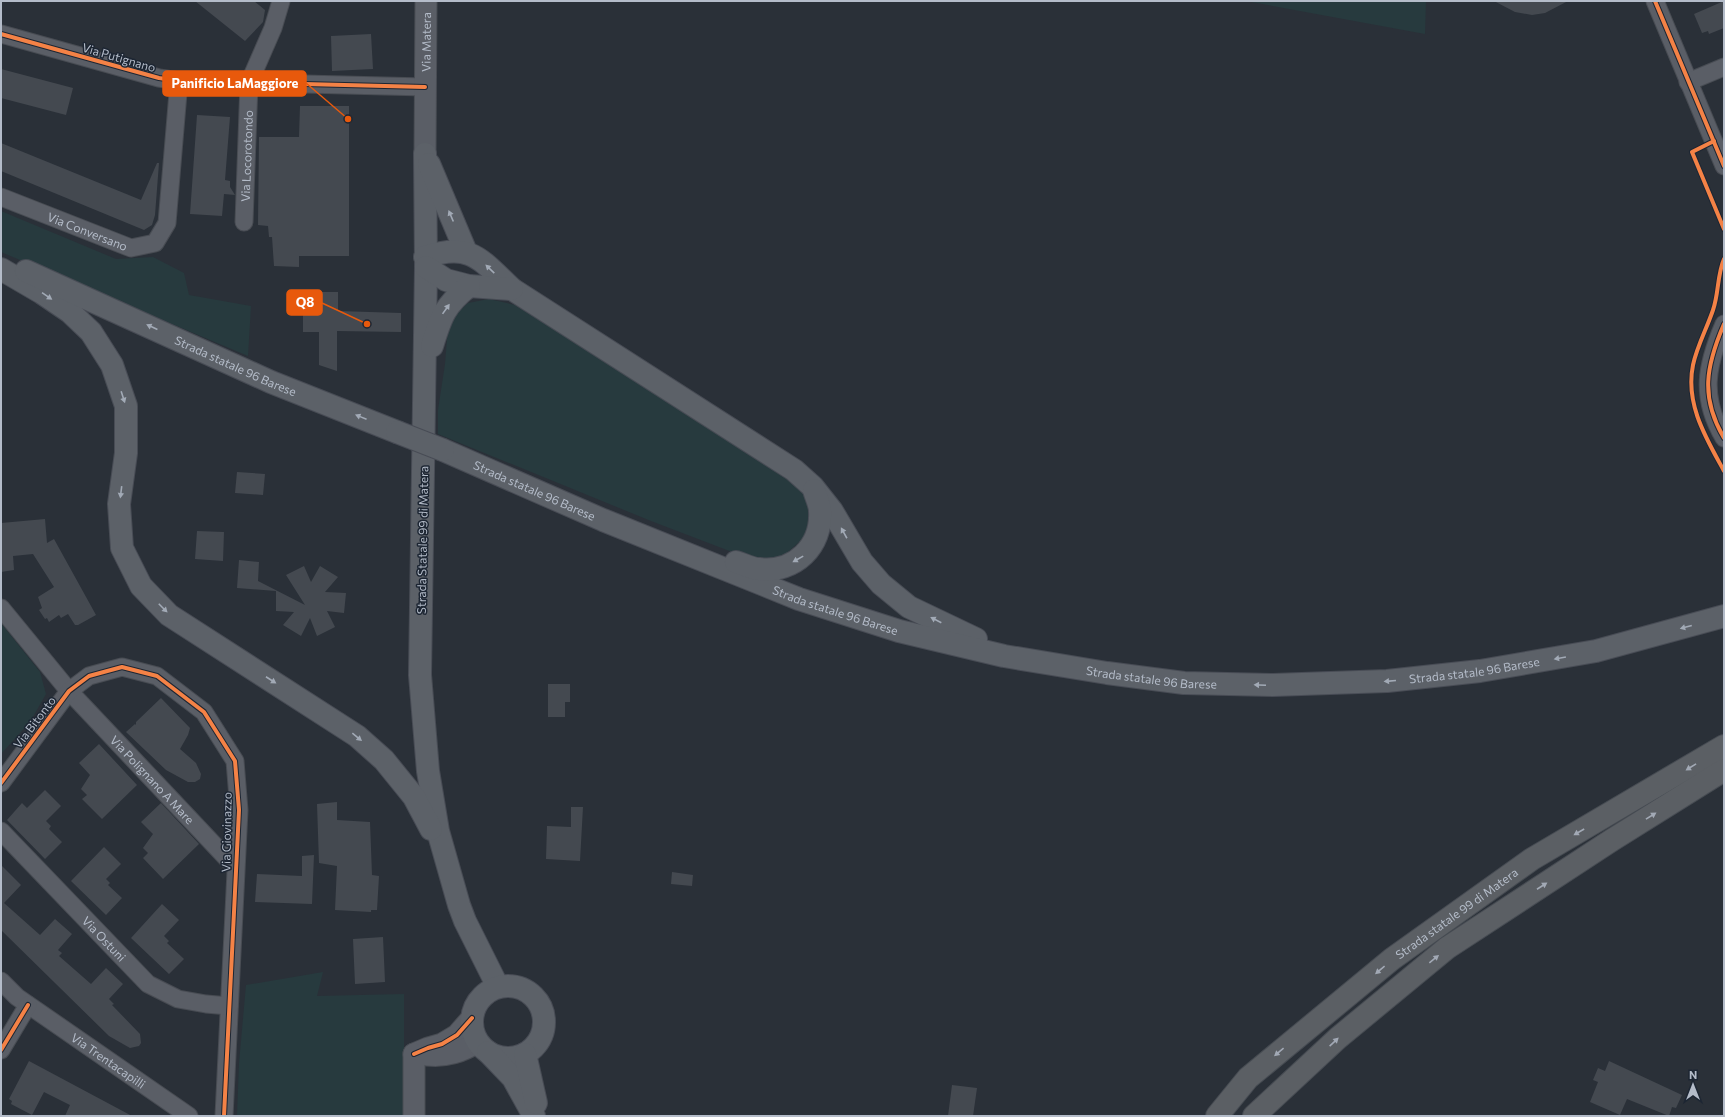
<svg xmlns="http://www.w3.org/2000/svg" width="1725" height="1117" font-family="Commissioner,sans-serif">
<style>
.green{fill:#273a3e}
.building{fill:#444950}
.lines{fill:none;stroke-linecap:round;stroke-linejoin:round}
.minor-casing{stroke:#484c53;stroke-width:19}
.tertiary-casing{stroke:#484c53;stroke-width:23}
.primary-casing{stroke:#484c55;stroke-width:24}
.trunk-casing{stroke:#474c53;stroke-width:24}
.minor{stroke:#5a5e66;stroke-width:17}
.tertiary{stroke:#5a5e66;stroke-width:21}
.primary{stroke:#5c6168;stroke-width:22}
.trunk{stroke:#5b5f64;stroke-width:22}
.primary-bridge-casing{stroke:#484c55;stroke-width:24;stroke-linecap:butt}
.primary-bridge{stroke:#5c6168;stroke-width:22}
.cycleway-casing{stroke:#1d2633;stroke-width:6}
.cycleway{stroke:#f48246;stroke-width:4}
.oneway{fill:#a2aab6}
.oneway2{fill:#a2a9b5}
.labels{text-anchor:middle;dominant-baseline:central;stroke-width:3;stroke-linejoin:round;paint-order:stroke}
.street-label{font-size:12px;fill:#b4bcc9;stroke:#1d2633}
.leader{fill:none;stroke:#e8590c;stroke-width:1.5}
.callout-dot{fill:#e8590c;stroke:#1d2633;stroke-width:1.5}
.callout{fill:#e8590c;stroke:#e8590c;stroke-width:1.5}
.callout-label{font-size:13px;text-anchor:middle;font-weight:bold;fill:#fff}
</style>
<rect width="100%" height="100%" fill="#2a3038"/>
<!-- green -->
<path class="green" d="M1246 1H1426L1425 34Z
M1 211 116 259 153 257 184 273 189 295 251 306 248 356 1 252Z
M489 299 515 305 800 482 811 499 807 535 780 559 753 560 651 521 438 434V410L445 364 448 327 457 313 468 303Z
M1 623 40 672 46 694 30 722 1 754Z
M323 972 317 996 404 994V1116H237L239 1063 246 985Z"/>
<!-- building -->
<path class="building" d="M195 1H254L265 10 263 22 245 41Z
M1494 1H1568L1545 13 1532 15 1515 12Z
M1724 1V28L1709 34 1708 31 1702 33 1694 14Z
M371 34 373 69 332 71 331 36Z
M1 69 73 88 66 115 1 98Z
M300 106H349V256H299V267L274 266 272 237H269L268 226 258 225 259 137H299Z
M197 115 230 117 225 180 230 181V187L235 195 224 194 222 216 190 214Z
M1 143 141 200 157 163H159L155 215 152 225 144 230 1 171Z
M320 292H338V311L401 313V332L337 331V371L319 365V332H303V313H320Z
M237 472 265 474 263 495 235 493Z
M45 519 47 543 54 539 96 615 78 625H75L68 614 61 618 59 615 49 622 47 618 45 619 39 610 42 608 38 597 54 587 33 554 13 556 14 570 1 572V523Z
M197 531 224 532 223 561 195 559Z
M239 560 259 562 258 581 305 605 286 575 304 566 311 582 320 566 338 577 325 592 346 593 344 613 327 611 335 627 317 636 310 618 301 636 283 625 294 612 276 611V591L237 588Z
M548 684H570V702H565V717H548Z
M161 698 190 728 188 735 180 749 196 763 201 774 200 779 195 782H188L166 770 126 732 135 724 136 725V722Z
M99 744 137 785 102 819 82 799 87 795 81 789 90 775 79 763Z
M45 790 61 806 46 821 51 826 49 829 62 842 45 859 7 820 22 803 27 808Z
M337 802V820L370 822 372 875 379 876 377 910H371V912L335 910 337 866 319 863 317 804Z
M161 803 199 844 163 879 143 858 148 853 143 848 153 834 141 822Z
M571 807H583L580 861 546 859 547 826 571 827Z
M104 847 121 864 106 879 110 883 108 885 122 898 106 915 71 881Z
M314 855 312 904 255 902 257 874 302 876V856Z
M1 865 21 885 4 903 40 935 55 919 72 934 58 950 62 953 59 956 91 984 106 968 123 984 109 999 114 1004 112 1005 140 1034 141 1043 139 1046 130 1048 109 1036 1 930Z
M672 872 693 875 692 886 671 884Z
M162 904 179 920 164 936 169 941 167 943 184 959 169 974 131 938Z
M383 937 385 982 355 984 353 939Z
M29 1061 132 1116H65L70 1105 44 1092 32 1115 11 1104 12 1101 9 1099Z
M1609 1061 1682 1095 1676 1108 1672 1107 1669 1116 1627 1099 1620 1115 1590 1102 1598 1082 1593 1080 1598 1068 1605 1071Z
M952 1085 977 1088 973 1116H948Z"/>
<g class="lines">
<defs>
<g id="minor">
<path d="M1655 1 1724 166"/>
<path d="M1 34 159 78 179 81 425 87"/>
<path d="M1688 82 1724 67"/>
<path id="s1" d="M1 197 131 248 155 243 167 223 179 81"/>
<path id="s2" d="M244 222 249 83 273 28 281 1"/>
<path d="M1724 324C1706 366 1700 397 1724 438"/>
<path id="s3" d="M1 608 69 691 235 867"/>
<path d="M1 783 69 691 89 676 122 667 157 676 204 712 235 761 239 810 224 1116"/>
<path id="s4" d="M1 831 148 984 178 999 206 1004 229 1006"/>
<path id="s5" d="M1 981 17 997 189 1116"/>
<path d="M1 1050 28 1005"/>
</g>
<g id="tertiary">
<path id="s6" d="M425 154 426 1"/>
<path d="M414 1054 428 1048 442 1044 457 1035 472 1018"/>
<path d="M427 1055C447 1057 461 1052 478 1042"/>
<path d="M414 1116V1054"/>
</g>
<g id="primary">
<path d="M425 154 426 267 420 675 428 771 438 831 459 905 465 921 498 987"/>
<path d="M429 164 466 252"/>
<path d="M425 257C471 242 480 259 512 289L794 470 813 487 832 511 862 562 881 584 909 607 976 639"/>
<path d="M426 267 446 280 469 286 512 289"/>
<path d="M1 269 42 293 70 312 91 332 112 365 126 406V453L119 504 122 548 141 586 169 615 357 736 384 760 414 797 431 829"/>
<path id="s7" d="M26 271 271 382 397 432"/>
<path d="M432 346C441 317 444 306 469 286"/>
<path id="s8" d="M443 450 603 520 799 599 899 631 1004 656 1107 673 1184 683 1273 685 1387 681 1480 671 1596 651 1724 616"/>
<path d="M736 562C743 564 752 569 759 569 795 573 822 546 820 511 820 505 816 497 814 490"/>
<circle cx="508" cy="1022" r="36"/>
<path d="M488 1052 513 1078 534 1116"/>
<path d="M525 1054 536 1103"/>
</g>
<g id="trunk">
<path id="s9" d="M1217 1116 1248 1078 1392 959 1532 859 1724 746"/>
<path d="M1254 1116 1338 1038 1447 948 1612 840 1724 770"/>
</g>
</defs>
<!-- minor casing -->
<use href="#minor" class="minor-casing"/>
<!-- tertiary casing -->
<use href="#tertiary" class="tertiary-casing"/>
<!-- primary casing -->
<use href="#primary" class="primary-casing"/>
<!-- trunk casing -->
<use href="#trunk" class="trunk-casing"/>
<!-- minor -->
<use href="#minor" class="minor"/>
<!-- tertiary -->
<use href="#tertiary" class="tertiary"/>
<!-- primary -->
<use href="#primary" class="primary"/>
<!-- trunk -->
<use href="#trunk" class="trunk"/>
<defs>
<path id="primary-bridge" d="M397 432 443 450"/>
</defs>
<!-- primary-bridge casing -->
<use href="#primary-bridge" class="primary-bridge-casing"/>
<!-- primary-bridge -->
<use href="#primary-bridge" class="primary-bridge"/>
<defs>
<path id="cycleway" d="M1655 1 1724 166
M1 34 159 78 179 81 425 87
M1714 141 1692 152 1724 229
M1724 259C1717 275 1719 293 1713 310 1707 328 1697 346 1693 365 1685 404 1706 438 1724 471
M1724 324C1706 366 1700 397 1724 438
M1 783 69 691 89 676 122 667 157 676 204 712 235 761 239 810 224 1116
M1 1050 28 1005
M414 1054 428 1048 442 1044 457 1035 472 1018"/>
</defs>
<!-- cycleway casing -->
<use href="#cycleway" class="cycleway-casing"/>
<!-- cycleway -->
<use href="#cycleway" class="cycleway"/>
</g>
<!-- one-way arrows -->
<defs><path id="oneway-solid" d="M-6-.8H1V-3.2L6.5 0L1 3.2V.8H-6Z"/></defs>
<g class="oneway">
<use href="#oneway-solid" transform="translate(451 216) rotate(-113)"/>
<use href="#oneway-solid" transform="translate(490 269) rotate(-136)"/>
<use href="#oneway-solid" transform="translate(47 296) rotate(34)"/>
<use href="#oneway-solid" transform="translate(446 309) rotate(-55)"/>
<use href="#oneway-solid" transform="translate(152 327) rotate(-155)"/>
<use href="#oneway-solid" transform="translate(123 397) rotate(72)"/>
<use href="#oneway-solid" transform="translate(361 417) rotate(-158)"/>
<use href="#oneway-solid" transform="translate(121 492) rotate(97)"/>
<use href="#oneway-solid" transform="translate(844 533) rotate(-119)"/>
<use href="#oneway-solid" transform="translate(798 559) rotate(151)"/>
<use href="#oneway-solid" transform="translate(163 608) rotate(45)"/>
<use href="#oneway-solid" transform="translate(936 620) rotate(-153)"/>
<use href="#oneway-solid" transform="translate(1686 627) rotate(165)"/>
<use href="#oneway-solid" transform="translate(1560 658) rotate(170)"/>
<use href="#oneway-solid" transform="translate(271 680) rotate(33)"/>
<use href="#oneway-solid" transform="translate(1390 681) rotate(175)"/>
<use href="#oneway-solid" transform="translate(1260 685) rotate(-178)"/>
<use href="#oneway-solid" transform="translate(357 737) rotate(39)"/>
</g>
<g class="oneway2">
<use href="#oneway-solid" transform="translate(1691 767) rotate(148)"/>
<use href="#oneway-solid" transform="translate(1651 816) rotate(-32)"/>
<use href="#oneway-solid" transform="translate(1579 832) rotate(150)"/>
<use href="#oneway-solid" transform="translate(1542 886) rotate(-33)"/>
<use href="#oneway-solid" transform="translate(1434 959) rotate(-39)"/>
<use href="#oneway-solid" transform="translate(1380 970) rotate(140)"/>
<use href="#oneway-solid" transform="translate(1334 1042) rotate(-43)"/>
<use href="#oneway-solid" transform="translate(1279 1052) rotate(140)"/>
</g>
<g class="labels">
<!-- street labels -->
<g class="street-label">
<text stroke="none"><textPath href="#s6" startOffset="112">Via Matera</textPath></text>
<text transform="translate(119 57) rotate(16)">Via Putignano</text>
<text stroke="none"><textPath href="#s2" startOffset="66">Via Locorotondo</textPath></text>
<text stroke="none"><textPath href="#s1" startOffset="93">Via Conversano</textPath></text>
<text stroke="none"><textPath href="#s7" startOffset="230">Strada statale 96 Barese</textPath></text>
<text stroke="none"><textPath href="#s8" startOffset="100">Strada statale 96 Barese</textPath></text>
<text transform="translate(422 540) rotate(-89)">Strada Statale 99 di Matera</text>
<text stroke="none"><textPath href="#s8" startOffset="424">Strada statale 96 Barese</textPath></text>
<text stroke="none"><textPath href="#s8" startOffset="1072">Strada statale 96 Barese</textPath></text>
<text stroke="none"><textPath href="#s8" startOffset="748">Strada statale 96 Barese</textPath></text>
<text transform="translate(34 722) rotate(-53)">Via Bitonto</text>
<text stroke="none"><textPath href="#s3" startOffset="229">Via Polignano A Mare</textPath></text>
<text transform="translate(226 832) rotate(-89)">Via Giovinazzo</text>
<text stroke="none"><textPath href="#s9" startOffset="315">Strada statale 99 di Matera</textPath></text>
<text stroke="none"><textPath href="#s4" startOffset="149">Via Ostuni</textPath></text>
<text stroke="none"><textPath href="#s5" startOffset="134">Via Trentacapilli</textPath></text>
</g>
</g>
<!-- callouts -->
<path class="leader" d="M348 119L306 83M367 324L322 303"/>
<g class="callout-dot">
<circle cx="348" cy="119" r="4"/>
<circle cx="367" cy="324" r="4"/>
</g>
<g class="callout">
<rect x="163" y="71" width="143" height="25" rx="4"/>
<rect x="287" y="290" width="35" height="25" rx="4"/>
</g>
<g class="callout-label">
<text x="235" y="88">Panificio LaMaggiore</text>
<text x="305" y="307">Q8</text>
</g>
<!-- border -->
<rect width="1725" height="1117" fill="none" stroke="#b4bcc9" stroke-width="4"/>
<!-- north arrow -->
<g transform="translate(1693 1085)" stroke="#1d2633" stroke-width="3" paint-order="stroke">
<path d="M0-3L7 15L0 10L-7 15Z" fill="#b4bcc9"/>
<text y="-6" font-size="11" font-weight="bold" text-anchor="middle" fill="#b4bcc9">N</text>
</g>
</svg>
